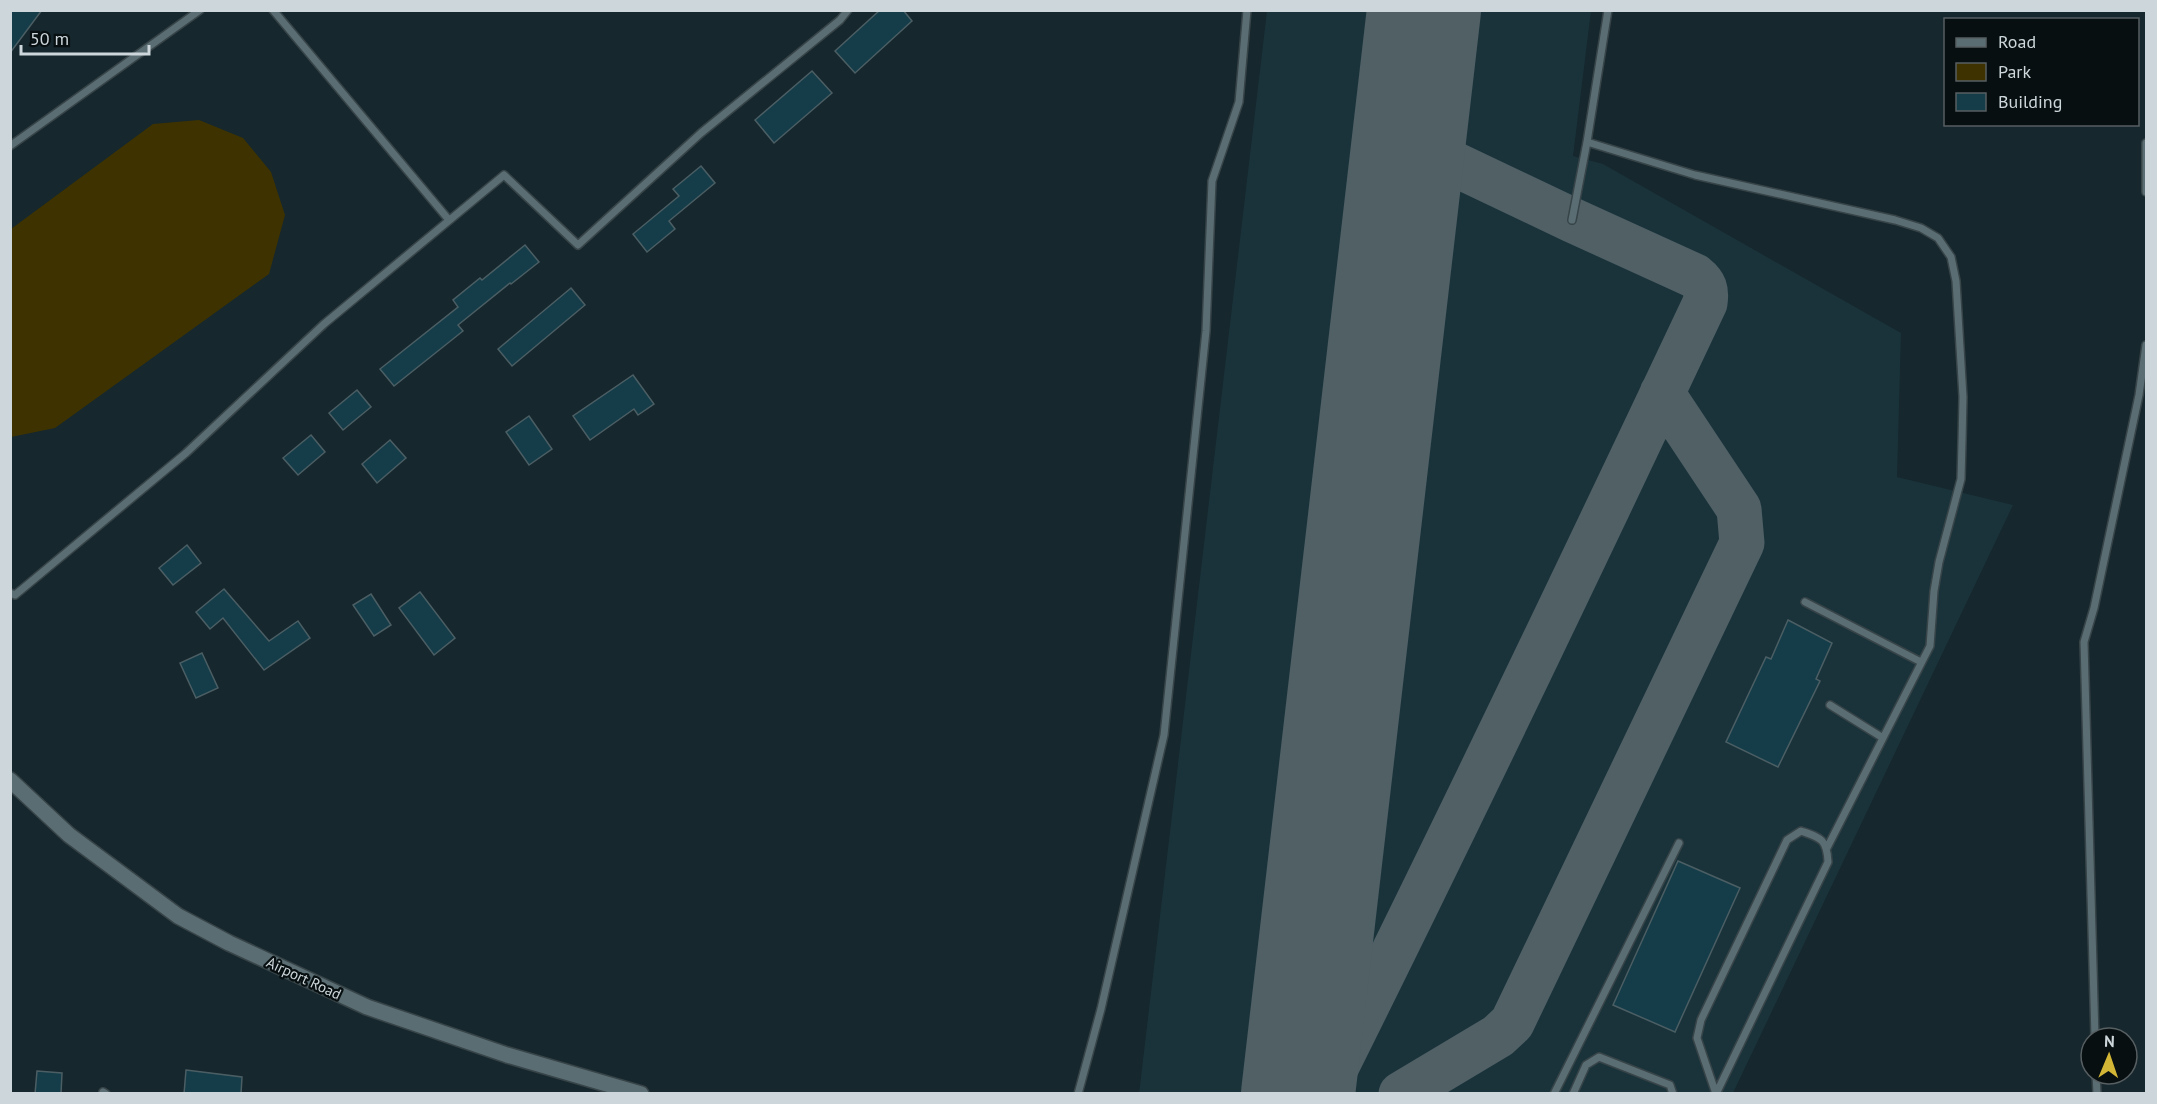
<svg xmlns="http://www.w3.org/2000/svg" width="2157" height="1104" font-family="'PT Sans',sans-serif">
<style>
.built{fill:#1a333b}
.green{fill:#3e3300}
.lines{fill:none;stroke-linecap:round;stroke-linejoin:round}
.taxiway{stroke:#506065;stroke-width:45}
.runway{stroke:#506065;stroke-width:114}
.building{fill:#143d49;stroke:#4b5e64;stroke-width:1.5}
.service-casing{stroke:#374448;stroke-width:10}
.secondary-casing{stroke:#374448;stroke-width:18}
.service{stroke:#5a6d73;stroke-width:7}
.secondary{stroke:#5a6d73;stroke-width:15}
.labels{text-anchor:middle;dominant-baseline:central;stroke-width:4.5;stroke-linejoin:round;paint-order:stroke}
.street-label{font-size:15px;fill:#cdd7db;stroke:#080f11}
</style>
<rect width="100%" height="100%" fill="#16272d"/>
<!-- built -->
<path class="built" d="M1267 11H1591L1573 156 1603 164 1901 333 1897 477 2013 505 1733 1093 1139 1094Z"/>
<!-- green -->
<path class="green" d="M199 120 243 138 271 172 285 215 269 274 55 428 11 437V229L153 124Z"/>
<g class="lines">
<!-- taxiway -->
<path class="taxiway" d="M1323 1094C1454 832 1580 568 1705 303 1707 290 1705 284 1695 276L1572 220 1408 142
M1401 1094 1498 1036 1512 1023 1742 543 1739 509 1662 393"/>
<!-- runway -->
<path class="runway" d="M1298 1094 1424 10"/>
</g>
<!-- building -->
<path class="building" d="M10 10H42L10 53Z
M880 10H903L912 21 855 73 835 51Z
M812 71 832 93 774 143 755 120Z
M701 166 715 183 669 221 675 229 647 252 633 234 679 196 673 189Z
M525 245 539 262 511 284 510 283 458 325 463 331 394 386 380 369 458 307 453 300 480 278 482 280Z
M571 288 585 305 512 366 498 349Z
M633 375 654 404 638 415 634 409 590 440 573 416Z
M357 390 371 407 343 430 329 413Z
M529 416 552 449 529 465 506 432Z
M311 435 325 452 298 475 283 458Z
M390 440 406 458 377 483 362 464Z
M187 545 201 563 173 585 159 568Z
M224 589 269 641 298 621 310 638 264 670 223 618 210 629 196 612Z
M420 592 455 638 434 655 399 608Z
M371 594 391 625 374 636 353 605Z
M1788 620 1832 643 1816 679 1820 681 1778 767 1726 742 1766 657 1771 659Z
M202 653 218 688 196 698 180 663Z
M1678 861 1740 888 1675 1032 1613 1005Z
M186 1070 242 1077 241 1094H184Z
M37 1071 62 1073 61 1094H35Z"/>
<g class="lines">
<defs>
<path id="service" d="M273 10 449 220
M1587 142 1608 10
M2146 143V192
M10 146 200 10
M1572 220 1587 142 1695 175 1895 220 1921 228 1938 238 1951 257 1956 281 1963 397 1962 442 1961 479 1939 562 1934 591 1930 646 1883 738
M10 593 15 595 186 453 324 324 504 175 578 245 701 133 840 20 848 10
M1805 602 1921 662
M1801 831C1821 838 1827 839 1828 862L1716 1094 1697 1038 1701 1020 1787 840Z
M1827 848 1883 738 1830 705
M2095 1038 2084 642 2094 608 2139 395 2146 345
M2096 1074 2097 1094
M103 1092 106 1094
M1078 1094 1101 1009 1164 735 1206 331 1212 181 1239 102 1247 10
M1554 1094 1679 843
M1573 1094 1586 1065 1599 1057 1670 1085 1673 1094"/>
<path id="secondary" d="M10 780 69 835 178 916 229 943 367 1007 507 1055 641 1094"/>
</defs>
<!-- service casing -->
<use href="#service" class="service-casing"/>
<!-- secondary casing -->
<use href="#secondary" class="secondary-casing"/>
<!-- service -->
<use href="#service" class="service"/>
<!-- secondary -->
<use href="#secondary" class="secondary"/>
</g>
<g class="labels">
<!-- street labels -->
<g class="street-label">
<text transform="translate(304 978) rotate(25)">Airport Road</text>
</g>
</g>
<!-- border -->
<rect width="2157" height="1104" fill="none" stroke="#cdd7db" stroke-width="24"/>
<!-- legend -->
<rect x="1944" y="18" width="195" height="108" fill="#080f11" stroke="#575f62" stroke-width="1.5"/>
<rect x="1956" y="38" width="30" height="9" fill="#5a6d73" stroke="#575f62" stroke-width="1.5"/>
<text x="1998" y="48" font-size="18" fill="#cdd7db">Road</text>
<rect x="1956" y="63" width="30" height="18" fill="#3e3300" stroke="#575f62" stroke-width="1.5"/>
<text x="1998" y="78" font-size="18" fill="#cdd7db">Park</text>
<rect x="1956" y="93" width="30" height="18" fill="#143d49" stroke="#575f62" stroke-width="1.5"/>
<text x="1998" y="108" font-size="18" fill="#cdd7db">Building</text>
<!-- north arrow -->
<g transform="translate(2109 1056) rotate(2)"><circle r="28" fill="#080f11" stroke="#575f62" stroke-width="1.5"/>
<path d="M0-4.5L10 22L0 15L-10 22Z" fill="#d3b635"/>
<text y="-9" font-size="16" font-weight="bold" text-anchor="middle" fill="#cdd7db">N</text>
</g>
<!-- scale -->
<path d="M21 45v9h128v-9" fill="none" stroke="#cdd7db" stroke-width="3"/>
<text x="30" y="45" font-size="18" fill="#cdd7db" stroke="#080f11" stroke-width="4.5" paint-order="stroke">50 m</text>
</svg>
